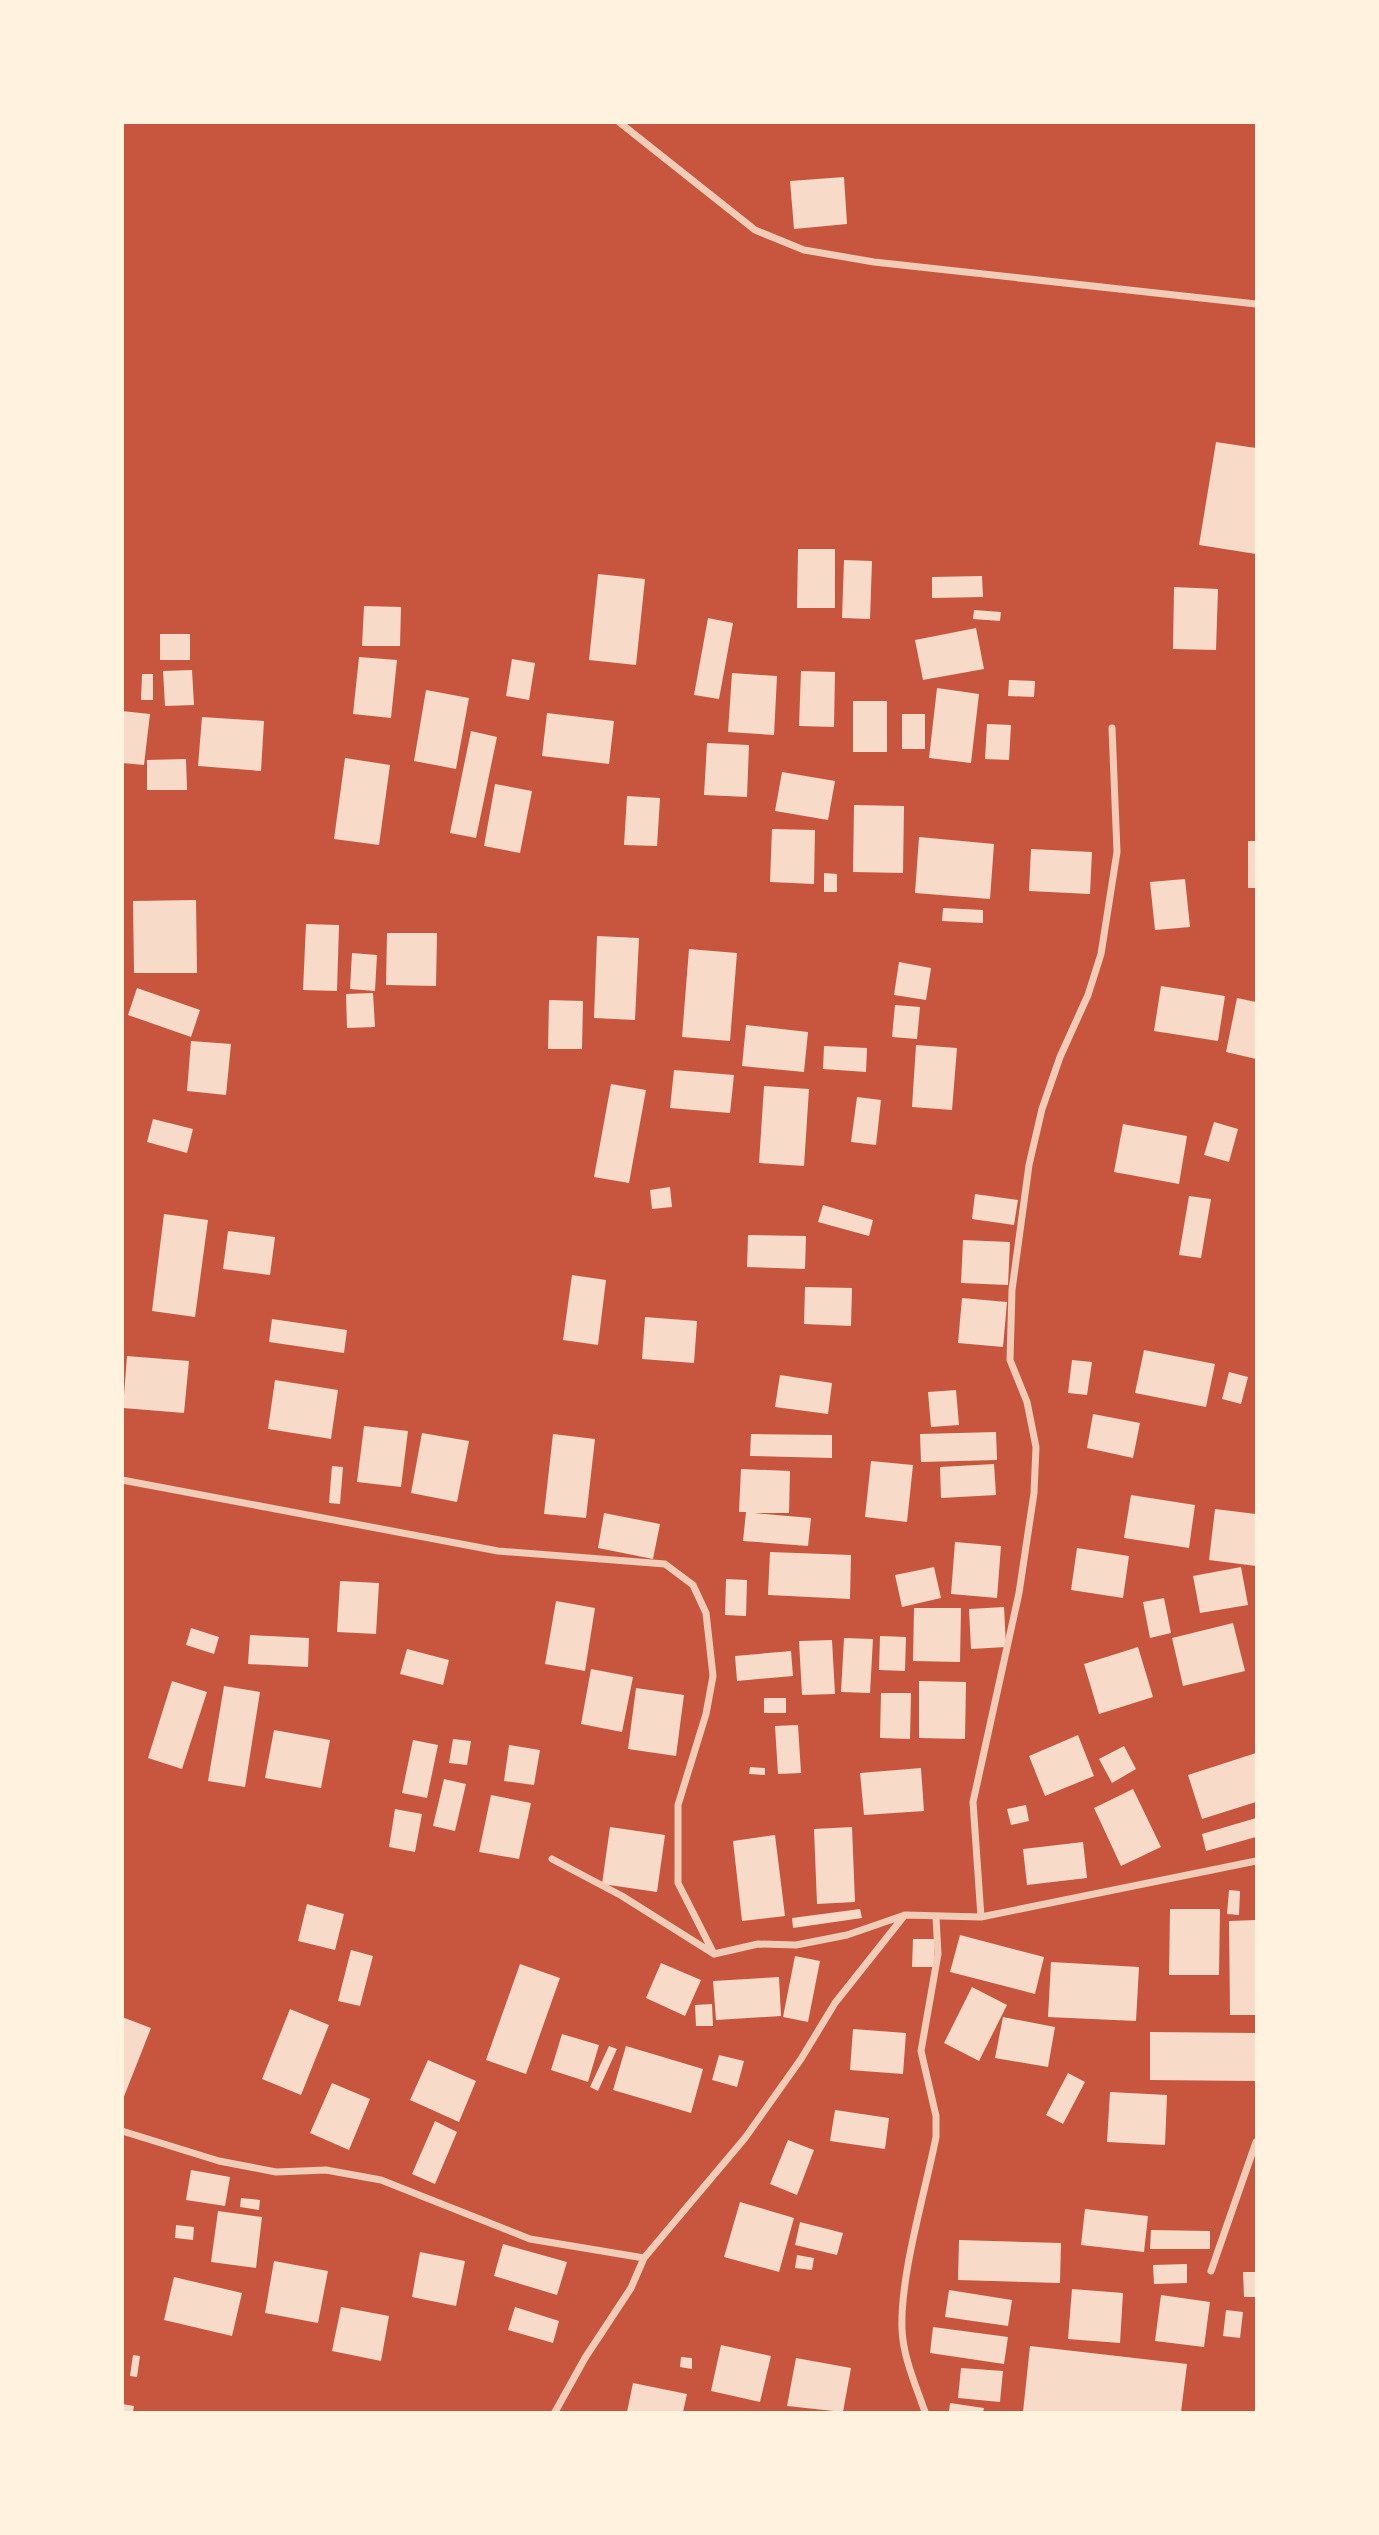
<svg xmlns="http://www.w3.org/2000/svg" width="1379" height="2535" font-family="'Space Grotesk',sans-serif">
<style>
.building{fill:#f7dbc8}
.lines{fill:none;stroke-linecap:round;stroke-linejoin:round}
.minor{stroke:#f1ccb7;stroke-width:7}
</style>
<rect width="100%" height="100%" fill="#c8553d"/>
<!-- building -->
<path class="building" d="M844 177 847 224 794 229 790 181Z
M1216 442 1256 448V554L1199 545Z
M798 549H835V608H797Z
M844 560 872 561 870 619 842 618Z
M598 574 645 579 636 665 589 660Z
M982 576 983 597 932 598V577Z
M1174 587 1218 589 1216 650 1173 649Z
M364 606 401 607 400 646H362Z
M974 610 1001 612 1000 621 973 619Z
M708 618 733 623 719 699 694 695Z
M976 628 984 669 923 680 915 640Z
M160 634H190V660H160Z
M359 657 397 660 391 718 353 714Z
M512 659 535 663 529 700 506 696Z
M192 670 194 705 165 706 163 671Z
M801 671 835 672 834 727 799 726Z
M732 673 777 676 774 735 728 732Z
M142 674H153V700H141Z
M1009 680 1035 681 1034 697 1008 696Z
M937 688 979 694 971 763 929 758Z
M426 690 469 698 456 769 414 761Z
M853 701H887V752H853Z
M122 711 150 714 144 765 122 763Z
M547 713 614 721 609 764 542 756Z
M902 714H925V749H902Z
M202 717 264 721 261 771 198 766Z
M987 724 1011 725 1009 760 985 759Z
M471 731 497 737 476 838 450 833Z
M707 743 749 745 747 797 704 795Z
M345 758 390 765 379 845 334 839Z
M186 759 187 790H147V760Z
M782 772 835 781 828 820 775 811Z
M495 784 532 791 520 853 484 846Z
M627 796 660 798 657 846 624 845Z
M854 805 904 806 903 873 853 872Z
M772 829 815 830 814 884 770 882Z
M919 837 994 844 990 899 915 893Z
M1248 841H1256V888H1248Z
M1031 849 1092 852 1090 894 1029 891Z
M824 873 837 874V892H824Z
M1185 879 1190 927 1155 930 1150 882Z
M196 900 197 973H134L133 901Z
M943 908 983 910V923L942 921Z
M306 924 339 925 337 991 303 990Z
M387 933H437L436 986 386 985Z
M597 936 639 938 635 1020 594 1018Z
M689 949 737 953 730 1041 682 1037Z
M352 953 377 955 375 991 350 989Z
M899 962 931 968 926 1000 894 995Z
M1161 986 1225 996 1218 1041 1154 1031Z
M137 988 200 1010 191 1037 128 1015Z
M373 993 375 1027 347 1028 346 994Z
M1237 998 1256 1002V1059L1226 1052Z
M549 1000 583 1001 582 1049H548Z
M895 1005 920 1007 917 1039 892 1037Z
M746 1025 808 1032 804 1072 742 1066Z
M191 1041 231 1044 226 1095 187 1091Z
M916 1045 957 1048 952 1110 912 1107Z
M824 1046 867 1048 866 1072 823 1069Z
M674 1070 734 1075 730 1113 670 1108Z
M611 1084 646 1090 629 1183 594 1177Z
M764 1086 809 1089 804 1166 759 1163Z
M857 1097 881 1100 876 1145 851 1142Z
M153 1119 193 1129 187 1153 147 1142Z
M1214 1122 1238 1129 1229 1162 1204 1155Z
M1123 1124 1187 1136 1179 1184 1114 1172Z
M670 1187 672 1207 652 1209 650 1190Z
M975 1194 1018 1200 1014 1225 972 1219Z
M1189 1196 1211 1199 1201 1258 1179 1255Z
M823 1205 873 1220 869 1236 818 1222Z
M164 1214 208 1220 195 1317 152 1311Z
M228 1231 275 1237 270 1275 223 1269Z
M748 1235 806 1236 805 1269 747 1267Z
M963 1240 1010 1242 1008 1285 961 1283Z
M572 1275 606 1280 598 1345 563 1340Z
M805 1287 852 1288 851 1326 804 1324Z
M962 1298 1007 1302 1003 1347 958 1343Z
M645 1317 697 1321 694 1363 642 1359Z
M272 1319 347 1330 344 1353 269 1342Z
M1144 1350 1215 1364 1206 1407 1135 1393Z
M127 1356 189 1361 184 1413 123 1408Z
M1072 1360 1092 1362 1087 1395 1068 1393Z
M1229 1372 1248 1377 1241 1404 1222 1399Z
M780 1375 832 1383 828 1414 775 1407Z
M275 1380 338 1390 331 1439 268 1429Z
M956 1390 959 1425 931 1427 928 1392Z
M1093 1414 1140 1423 1133 1458 1087 1448Z
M364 1426 408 1431 401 1487 357 1482Z
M996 1432 997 1460 921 1462 920 1434Z
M422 1433 469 1441 457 1502 411 1493Z
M553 1434 595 1439 586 1518 544 1514Z
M751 1434 832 1435V1458L750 1456Z
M871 1461 913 1465 907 1522 865 1517Z
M994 1464 996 1495 941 1498 940 1467Z
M332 1466 343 1467 340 1504 329 1503Z
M741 1469 790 1471 789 1513H754L811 1518 808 1546 743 1541 746 1512H739Z
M1131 1495 1195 1505 1189 1548 1124 1538Z
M1215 1509 1256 1514V1566L1209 1560Z
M604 1513 660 1524 653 1559 598 1548Z
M955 1542 1001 1546 997 1598 951 1594Z
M1077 1548 1129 1556 1123 1598 1071 1590Z
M770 1552 851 1555 850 1599 768 1595Z
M934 1567 941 1598 902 1607 895 1575Z
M1241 1567 1248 1605 1200 1613 1193 1576Z
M726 1579 747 1580 746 1616 725 1615Z
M340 1581 379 1583 376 1634 337 1632Z
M1164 1598 1171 1633 1150 1638 1143 1602Z
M556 1601 595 1608 585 1671 545 1664Z
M1004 1607 1006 1647 971 1649 969 1609Z
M914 1608H961L960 1662 913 1661Z
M1233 1623 1245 1671 1183 1686 1172 1638Z
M191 1628 219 1637 214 1654 186 1645Z
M250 1635 309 1638 308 1667 248 1664Z
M880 1636 906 1637 905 1671 879 1670Z
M844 1638 873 1639 870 1693 841 1692Z
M832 1640 835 1694 802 1695 799 1641Z
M1138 1647 1153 1697 1099 1714 1084 1664Z
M407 1649 449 1660 443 1685 400 1674Z
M791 1651 793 1676 737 1681 735 1656Z
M591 1669 633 1677 622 1732 581 1724Z
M172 1681 207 1692 182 1769 148 1758Z
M919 1681 966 1682 965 1739 919 1738Z
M224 1686 260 1692 245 1787 208 1781Z
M636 1688 684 1695 676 1756 628 1749Z
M881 1693H911L910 1739 880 1738Z
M764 1698H786V1713H764Z
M798 1725 801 1773 778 1774 775 1726Z
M274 1730 330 1740 321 1788 265 1778Z
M1078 1735 1094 1776 1045 1796 1029 1756Z
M453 1739 471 1741 467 1765 449 1763Z
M413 1740 438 1745 427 1798 402 1793Z
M509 1745 540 1750 534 1785 504 1781Z
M1124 1746 1136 1769 1112 1783 1099 1759Z
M1256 1753V1802L1202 1819 1188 1775Z
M750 1767 765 1768V1775L749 1774Z
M921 1768 924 1811 864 1815 860 1773Z
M444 1779 466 1784 455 1831 433 1826Z
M1133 1789 1161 1847 1121 1866 1094 1808Z
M491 1795 531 1803 519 1859 479 1852Z
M1026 1805 1029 1821 1011 1825 1007 1809Z
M395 1809 422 1814 415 1852 389 1847Z
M1256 1818V1837L1206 1851 1202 1834Z
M610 1827 665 1835 657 1892 602 1884Z
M852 1827 855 1902 817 1904 814 1829Z
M775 1835 785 1916 742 1921 733 1841Z
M1083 1842 1087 1878 1027 1885 1023 1849Z
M1229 1890 1240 1891 1239 1915 1227 1914Z
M307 1904 344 1914 335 1950 298 1941Z
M860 1909 862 1918 793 1928 792 1918Z
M1170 1909H1220L1219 1975H1169Z
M1256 1920V2015H1230L1229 1921Z
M960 1935 1044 1957 1035 1994 950 1972Z
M913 1939H935L934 1967H912Z
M351 1950 373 1956 360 2006 338 2001Z
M795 1956 820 1961 808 2022 783 2017Z
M1051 1962 1139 1967 1136 2021 1048 2017Z
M661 1963 701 1980 685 2016 646 1998Z
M520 1964 560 1978 526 2074 486 2060Z
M779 1977 781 2016 716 2020 713 1981Z
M972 1987 1007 2005 979 2061 944 2043Z
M712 2004 713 2026H696L695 2005Z
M290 2009 329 2025 301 2095 262 2079Z
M122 2017 151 2028 123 2099H122Z
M1003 2017 1055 2027 1048 2067 995 2058Z
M853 2029 906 2033 903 2074 850 2070Z
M1150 2032 1256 2033 1255 2081 1150 2080Z
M562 2034 599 2045 588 2082 551 2070Z
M609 2046 617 2049 598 2091 590 2087Z
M626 2046 703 2069 691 2113 613 2090Z
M719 2055 744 2061 737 2087 712 2080Z
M428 2060 476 2081 459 2122 410 2100Z
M1068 2073 1085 2082 1063 2124 1046 2115Z
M332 2083 370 2099 349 2150 310 2133Z
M1110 2092 1167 2095 1165 2145 1107 2142Z
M835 2110 889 2118 885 2149 830 2141Z
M435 2121 457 2132 435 2184 412 2174Z
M788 2140 814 2150 797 2195 770 2184Z
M191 2170 230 2177 225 2206 186 2200Z
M241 2198 260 2200 259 2210 240 2207Z
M740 2202 794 2218 779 2272 724 2257Z
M1085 2209 1148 2216 1144 2252 1081 2245Z
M218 2211 262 2217 256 2268 211 2262Z
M800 2222 843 2233 837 2255 795 2245Z
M176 2225 194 2227 193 2240 175 2238Z
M1151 2230 1210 2231V2249H1150Z
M959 2240 1061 2243 1060 2283 958 2280Z
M503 2244 567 2262 557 2295 494 2276Z
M420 2252 465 2261 456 2306 412 2297Z
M797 2255 814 2258 812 2270 795 2268Z
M274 2261 328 2271 318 2323 265 2313Z
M1187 2264V2283L1154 2284 1153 2265Z
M1243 2272H1256V2297H1244Z
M174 2277 242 2293 232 2336 164 2320Z
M1072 2289 1123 2293 1120 2343 1068 2339Z
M949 2290 1012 2300 1008 2326 945 2317Z
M1161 2295 1210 2302 1204 2347 1155 2341Z
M341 2307 389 2316 381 2361 332 2351Z
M515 2307 559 2321 553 2343 508 2330Z
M1226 2310 1243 2312 1240 2338 1223 2336Z
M933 2327 1008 2337 1004 2364 930 2353Z
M721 2345 771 2356 760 2402 711 2391Z
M1030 2346 1187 2364 1181 2412H1023Z
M133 2355 140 2356 137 2377 130 2376Z
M681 2357 692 2358V2369L680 2367Z
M796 2358 851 2368 843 2412 787 2406Z
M961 2368 1003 2371 1000 2402 958 2398Z
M633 2383 687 2394 683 2412H627Z
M950 2403 984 2408 983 2412H949Z
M122 2404 134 2406 133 2412H122Z"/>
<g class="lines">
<!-- minor -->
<path class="minor" d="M619 122 755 230 804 250 874 262 1256 304
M122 1480 498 1551 665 1564 693 1585 706 1613 713 1676 706 1714 678 1805V1883L714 1954
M552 1859 622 1896 714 1954 758 1944 796 1945 847 1935 905 1915 981 1917 1256 1861
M981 1917 973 1802 1019 1593 1034 1493 1036 1447 1027 1402 1010 1360 1012 1290 1029 1165 1042 1109 1060 1057 1088 995 1101 954 1117 852 1112 728
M122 2131 219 2161 276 2172 326 2170 381 2180 530 2239 644 2258
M1211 2271 1256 2142
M555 2412 585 2358 631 2288 644 2258 745 2138 801 2059 835 2003 904 1916
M925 2412C916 2386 903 2357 902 2329 900 2275 925 2193 936 2137V2116L921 2051 938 1954 936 1917"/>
</g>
<!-- border -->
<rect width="1379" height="2535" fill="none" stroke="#fff3e0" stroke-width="248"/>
</svg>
